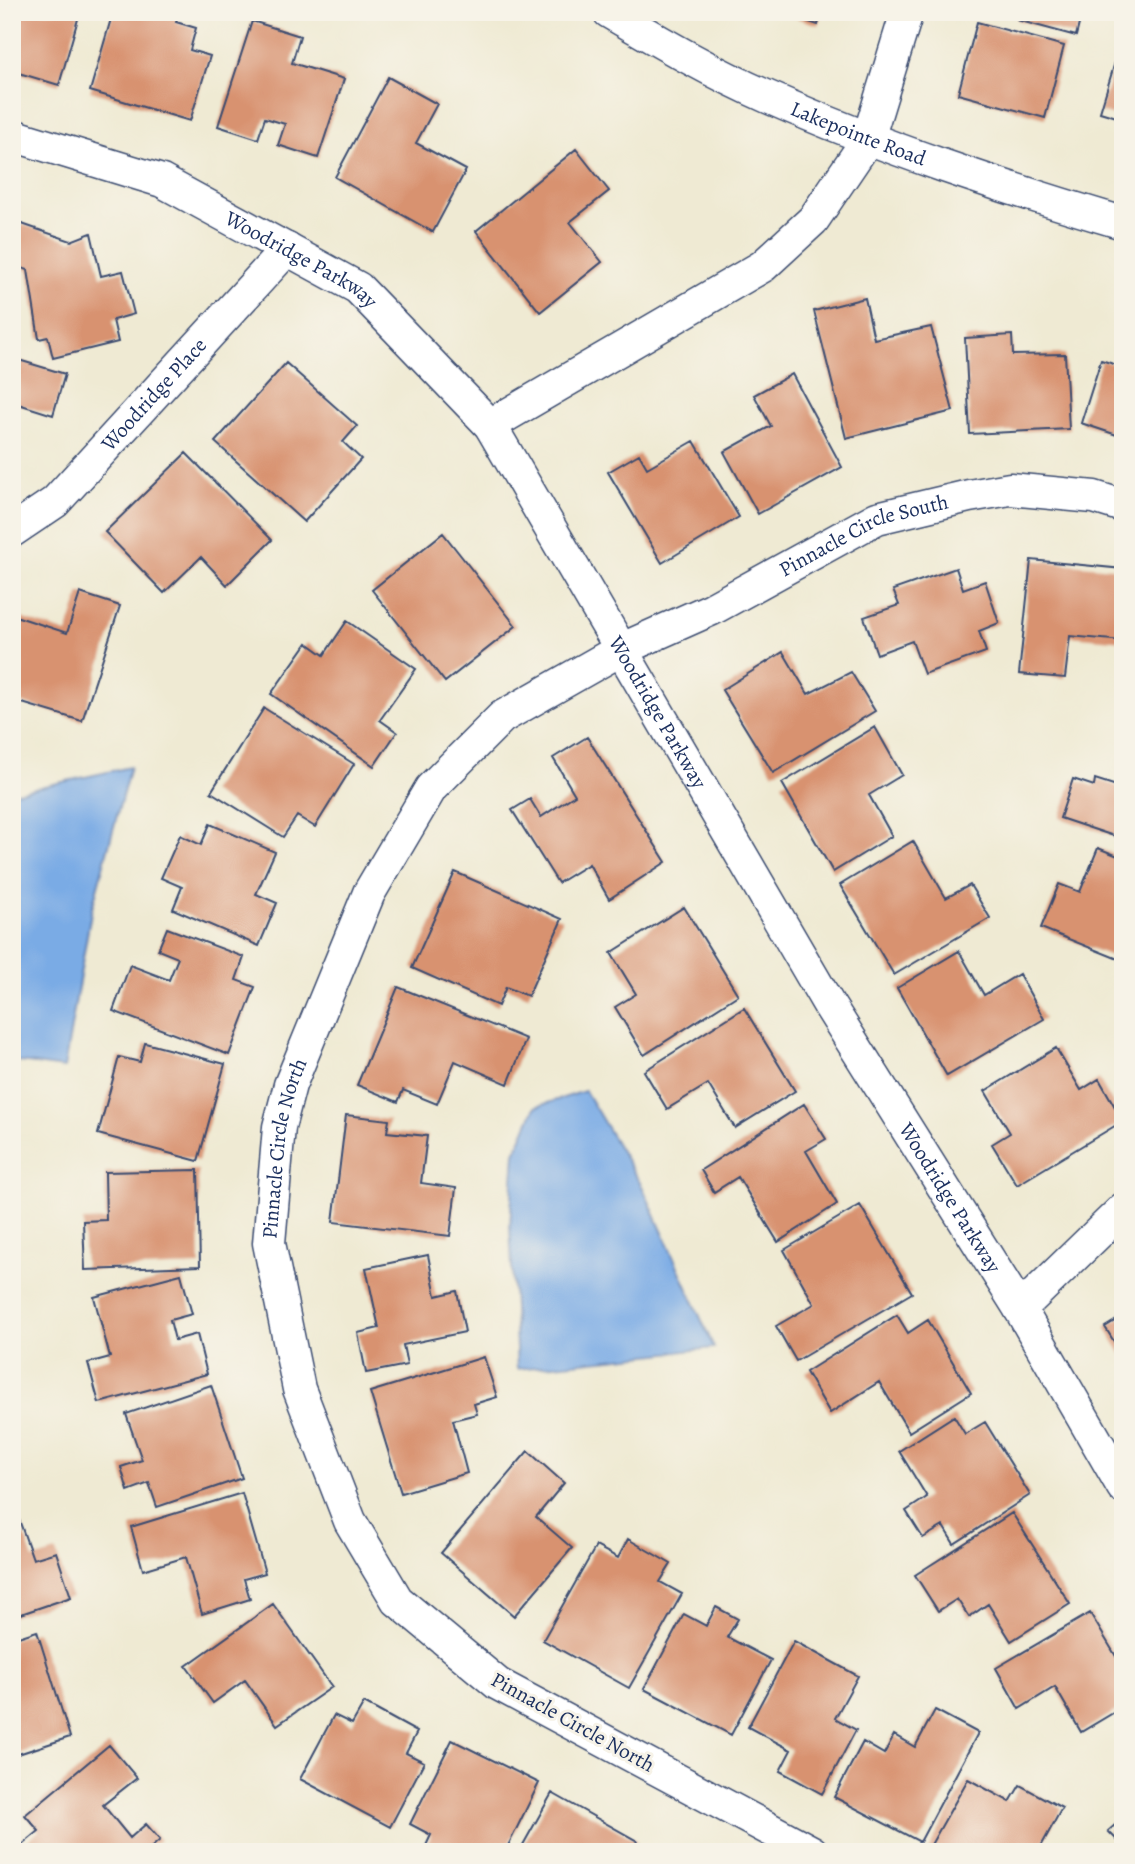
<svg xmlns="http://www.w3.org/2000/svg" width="1135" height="1864" font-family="Alegreya,serif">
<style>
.water{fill:#7aabe5;stroke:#4a6da2;stroke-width:2}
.building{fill:#d8926f}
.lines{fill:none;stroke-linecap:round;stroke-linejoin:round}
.street-casing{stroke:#3b4b70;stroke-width:35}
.street{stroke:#fff;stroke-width:32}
.labels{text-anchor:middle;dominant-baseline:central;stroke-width:6;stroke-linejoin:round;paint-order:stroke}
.street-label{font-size:21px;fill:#1b2f5e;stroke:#f7f3e8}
</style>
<rect width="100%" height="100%" fill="#f7f3e8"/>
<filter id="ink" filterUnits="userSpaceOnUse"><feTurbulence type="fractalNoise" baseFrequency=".0143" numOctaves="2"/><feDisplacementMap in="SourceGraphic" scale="14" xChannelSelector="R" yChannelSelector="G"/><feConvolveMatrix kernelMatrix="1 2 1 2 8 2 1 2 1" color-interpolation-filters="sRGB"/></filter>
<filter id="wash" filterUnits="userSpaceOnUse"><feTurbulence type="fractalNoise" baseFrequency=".00686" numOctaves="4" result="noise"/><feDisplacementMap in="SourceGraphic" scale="28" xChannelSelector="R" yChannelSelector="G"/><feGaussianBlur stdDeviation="1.57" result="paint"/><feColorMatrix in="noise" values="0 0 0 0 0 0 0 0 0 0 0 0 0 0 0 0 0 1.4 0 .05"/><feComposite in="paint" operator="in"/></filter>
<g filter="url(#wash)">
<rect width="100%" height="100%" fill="#efead3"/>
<!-- water -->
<path class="water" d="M130 767 91 912 64 1068 12 1061V793Z
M585 1091 643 1188 714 1348 517 1369 510 1226 515 1153 535 1107Z"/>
<g id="blocks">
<!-- building -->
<path class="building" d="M12 12H80L59 85 12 71Z
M113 12H179L176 22 196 28 190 50 210 56 190 121 90 91Z
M779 12H822L818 25Z
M1019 12H1082L1076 36 1017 20Z
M252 21 300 36 292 63 344 79 318 158 278 145 285 124 265 118 258 139 218 126Z
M977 22 1064 46 1045 118 958 94Z
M1122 39H1123V119L1100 112Z
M388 77 437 104 416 143 466 170 433 232 335 177Z
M576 149 609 191 570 222 602 262 540 312 476 231Z
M19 223 71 241 91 233 101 276 123 271 134 314 113 320 118 342 53 358 48 337 39 339 28 270 12 265V243Z
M865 298 874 339 931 327 953 411 846 438 814 311Z
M1012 335 1013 355 1065 354 1069 429 970 434 965 338Z
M12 358 65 374 53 415 12 402Z
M1101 360 1123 367V437L1081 423Z
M286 363 357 426 343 442 361 459 304 522 215 442Z
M792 374 842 467 758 514 724 452 771 426 754 395Z
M694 441 739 517 662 563 608 472 639 454 647 468Z
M186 453 272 540 227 585 201 557 164 593 105 532Z
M443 533 516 626 445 682 372 590Z
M1031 560 1123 569V641L1070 636 1065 678 1019 674Z
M956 568 963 589 985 581 999 623 979 631 986 652 924 674 912 641 877 654 864 617 899 605 893 590Z
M80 593 120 606 82 721 12 700V615L67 633Z
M347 621 416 669 380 720 397 732 374 766 271 694 307 643 324 655Z
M783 652 808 694 851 672 875 711 773 773 722 690Z
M264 708 354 764 315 827 297 816 283 837 211 792Z
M875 727 902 775 869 795 892 836 833 872 782 783Z
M587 737 666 862 609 899 589 864 558 883 512 810 530 799 541 817 575 795 553 758Z
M1073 779 1094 786 1095 779 1123 788V839L1060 818Z
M210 824 275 852 256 894 277 903 259 946 173 909 182 887 161 878 180 835 201 845Z
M913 841 946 898 970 885 990 918 894 975 840 885Z
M1098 848 1123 858V961L1041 928 1059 884 1080 892Z
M455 872 562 919 528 996 506 987 498 1006 412 968Z
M684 907 738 995 644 1055 615 1007 636 994 611 953Z
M167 928 244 957 236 980 255 987 229 1055 113 1011 130 965 169 980 178 958 158 950Z
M959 951 984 995 1019 974 1044 1019 947 1076 897 988Z
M398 987 526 1039 508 1084 455 1061 437 1104 403 1090 398 1102 357 1085Z
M744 1008 795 1091 735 1128 708 1084 667 1109 644 1071Z
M145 1043 225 1064 198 1161 98 1134 119 1057 140 1062Z
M1056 1048 1081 1090 1099 1079 1123 1121 1017 1185 992 1144 1010 1133 985 1091Z
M804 1104 826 1139 806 1151 837 1204 778 1242 738 1177 714 1192 701 1170Z
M346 1115 389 1120 387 1132 427 1136 421 1183 456 1188 450 1236 333 1222Z
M198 1170 200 1266 85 1270 83 1221 106 1220 105 1172Z
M860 1205 912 1293 796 1361 776 1326 814 1304 784 1250Z
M428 1255 436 1296 457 1291 465 1332 403 1345 407 1365 366 1373 358 1333 379 1328 366 1268Z
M181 1274 192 1314 170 1320 175 1340 197 1334 207 1374 99 1403 88 1363 110 1357 94 1297Z
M897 1315 908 1333 928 1320 971 1393 909 1432 879 1382 830 1413 806 1372Z
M1123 1316V1356L1105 1327Z
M484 1357 497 1397 474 1404 477 1414 453 1420 467 1473 401 1493 370 1392Z
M211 1385 242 1478 157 1507 149 1483 128 1491 121 1467 142 1460 126 1414Z
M954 1416 965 1434 985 1422 1030 1495 954 1544 943 1526 923 1538 906 1511 927 1497 899 1451Z
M528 1451 564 1483 536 1517 572 1548 514 1616 441 1553Z
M242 1493 265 1573 244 1579 250 1599 202 1614 186 1557 143 1570 131 1527Z
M1012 1513 1070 1604 1011 1641 988 1604 969 1617 957 1599 938 1611 915 1575Z
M17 1514 33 1559 56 1552 71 1597 12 1617V1516Z
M628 1539 671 1564 660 1582 682 1594 629 1688 543 1640 596 1546 618 1558Z
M273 1604 332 1687 277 1725 245 1680 213 1703 186 1666Z
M716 1607 738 1619 727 1637 771 1660 731 1735 644 1689 684 1614 706 1626Z
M1090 1613 1123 1668V1707L1081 1732 1055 1687 1019 1709 996 1668Z
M37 1631 70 1737 12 1756V1639Z
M794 1641 858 1676 835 1718 856 1730 822 1794 780 1771 791 1750 748 1727Z
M364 1703 417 1732 406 1753 424 1762 390 1827 300 1779 334 1715 352 1724Z
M935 1710 978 1733 920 1842 834 1797 863 1742 884 1754 894 1735 915 1747Z
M452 1740 539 1783 505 1852H423L431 1835 410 1824Z
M109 1745 137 1778 103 1805 130 1838 146 1824 160 1840 146 1852H28L22 1845 39 1831 25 1815Z
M968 1779 1010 1802 1020 1785 1062 1808 1038 1852 928 1850Z
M552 1793 637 1841 631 1852H519Z
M1123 1818V1846L1108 1831Z"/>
</g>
</g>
<g filter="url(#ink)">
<use href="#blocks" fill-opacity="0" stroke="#3b4b70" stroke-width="2"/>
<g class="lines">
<defs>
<g id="street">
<path id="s1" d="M609 12C660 42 713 73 768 97 883 148 1002 187 1123 223"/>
<path id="s2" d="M12 135 162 181 358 288 490 425 829 1005 1020 1309 1123 1487"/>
<path d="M490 425 763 266 813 220 868 139 907 12"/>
<path id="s3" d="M12 531 55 502 287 249"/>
<path d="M1020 1309 1123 1209"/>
<path id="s4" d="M812 1852 498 1684 397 1600 350 1521 299 1389 269 1243 279 1127 290 1085 369 893 431 788 502 717 620 650 712 609 877 518 969 496 1010 489 1094 497 1123 506"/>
</g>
</defs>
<!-- street casing -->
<use href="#street" class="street-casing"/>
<!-- street -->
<use href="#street" class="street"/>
</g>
</g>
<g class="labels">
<!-- street labels -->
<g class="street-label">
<text stroke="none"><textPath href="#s1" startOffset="278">Lakepointe Road</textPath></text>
<text stroke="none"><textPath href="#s2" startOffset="317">Woodridge Parkway</textPath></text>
<text stroke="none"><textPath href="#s3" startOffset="198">Woodridge Place</textPath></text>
<text stroke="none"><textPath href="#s4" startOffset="1866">Pinnacle Circle South</textPath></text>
<text stroke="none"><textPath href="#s2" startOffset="903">Woodridge Parkway</textPath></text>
<text stroke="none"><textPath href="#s4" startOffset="966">Pinnacle Circle North</textPath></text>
<text stroke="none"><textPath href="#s2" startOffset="1470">Woodridge Parkway</textPath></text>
<text transform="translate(573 1722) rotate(29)">Pinnacle Circle North</text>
</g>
</g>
<!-- margin -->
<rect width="1135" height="1864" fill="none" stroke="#f7f3e8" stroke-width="42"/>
</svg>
